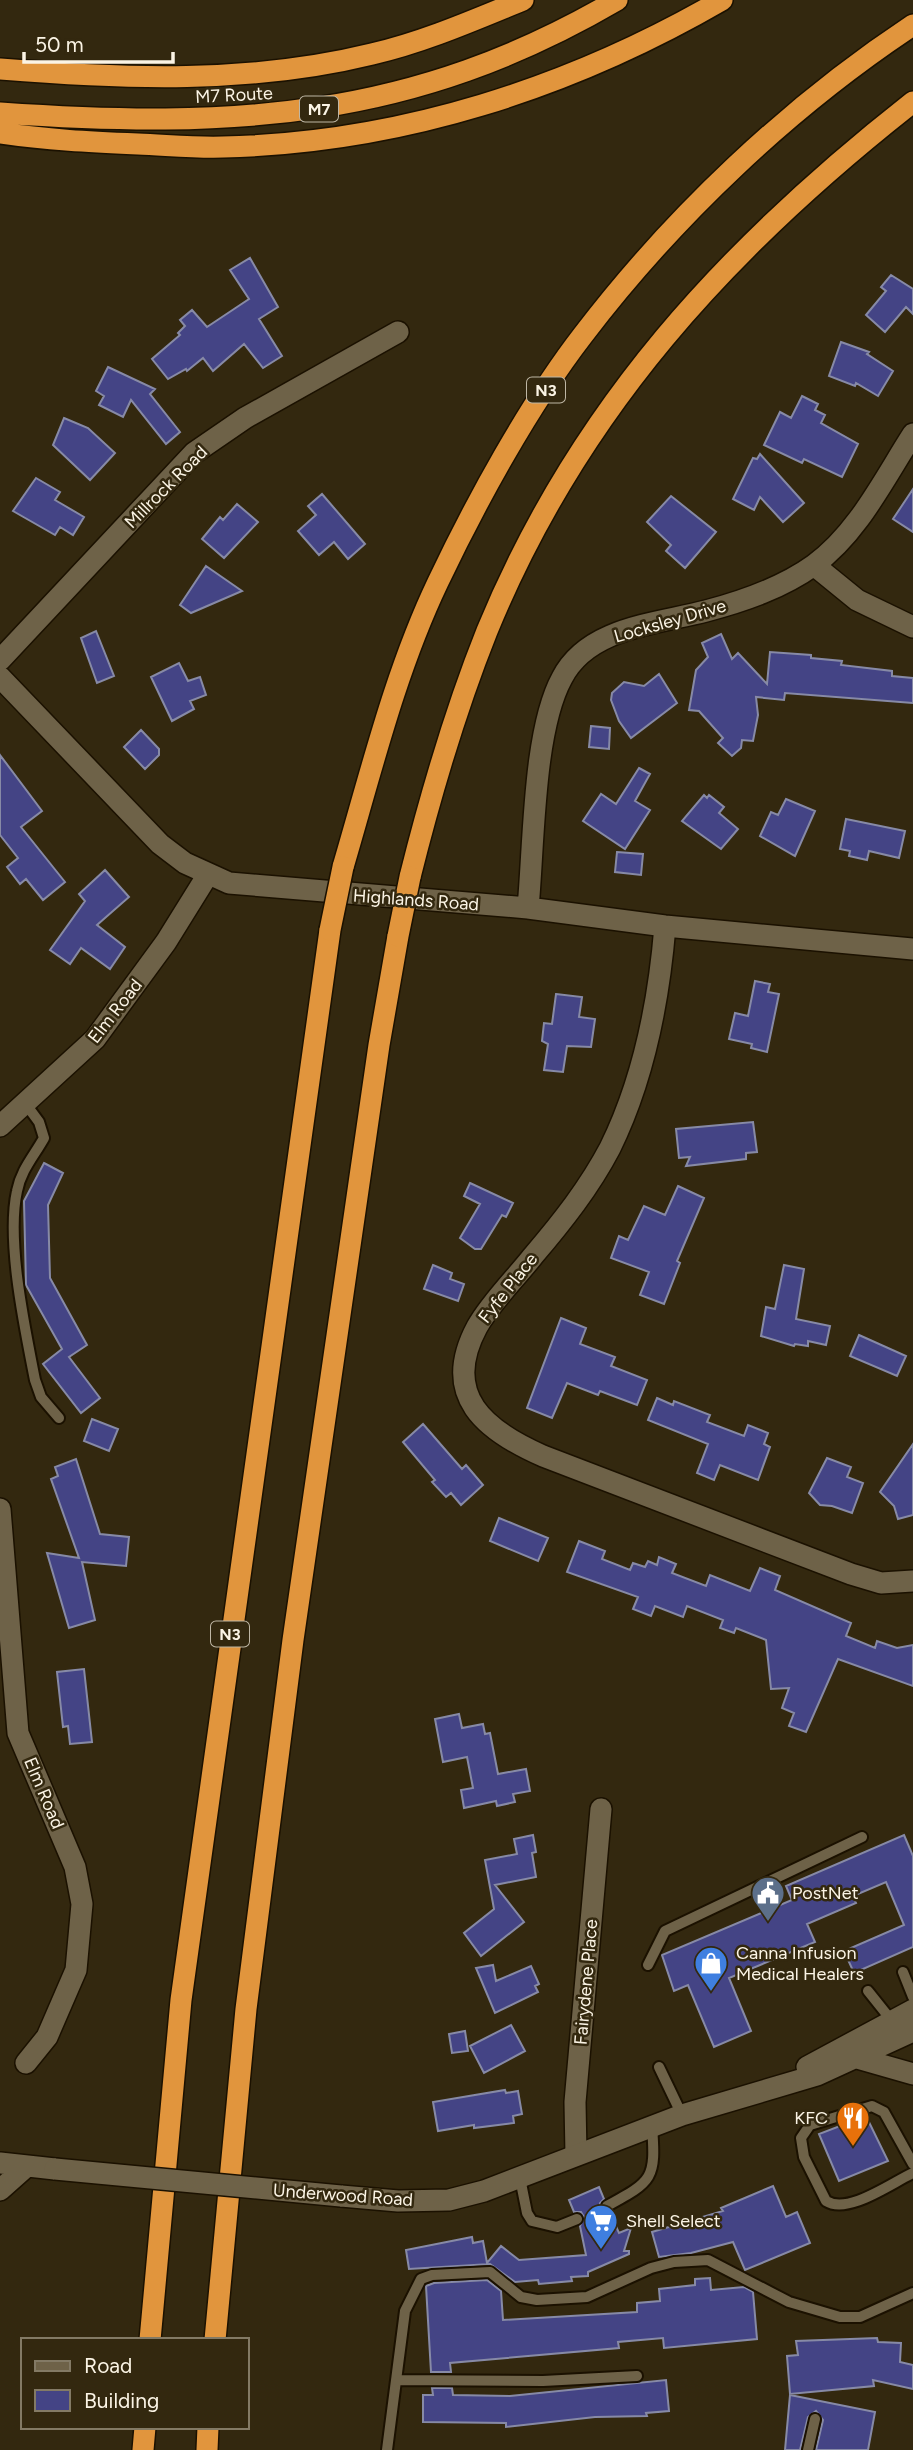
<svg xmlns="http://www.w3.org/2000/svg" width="913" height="2450" font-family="Figtree,sans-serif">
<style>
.building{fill:#444485;stroke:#878aa6;stroke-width:2}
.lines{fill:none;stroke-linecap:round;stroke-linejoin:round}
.lane-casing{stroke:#1b1100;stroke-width:14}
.street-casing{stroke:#1b1100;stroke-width:24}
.secondary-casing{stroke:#1b1100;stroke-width:24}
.highway-casing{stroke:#1b1100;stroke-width:24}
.lane{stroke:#6e6248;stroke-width:10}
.street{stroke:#6e6248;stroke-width:21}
.secondary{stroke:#6e6248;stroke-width:21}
.highway{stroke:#e1953d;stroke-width:21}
.secondary-bridge-casing{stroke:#1b1100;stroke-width:24;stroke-linecap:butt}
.highway-bridge-casing{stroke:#1b1100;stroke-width:24;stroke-linecap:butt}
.secondary-bridge{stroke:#6e6248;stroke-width:21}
.highway-bridge{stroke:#e1953d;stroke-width:21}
.labels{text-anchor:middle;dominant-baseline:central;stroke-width:5;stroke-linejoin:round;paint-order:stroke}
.shield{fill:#33280f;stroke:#bfb7a5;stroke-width:2}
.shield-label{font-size:16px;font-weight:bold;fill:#fbf4e5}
.street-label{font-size:18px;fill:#fbf4e5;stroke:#33280f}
.poi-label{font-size:18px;fill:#fbf4e5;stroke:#33280f;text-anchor:start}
</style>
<rect width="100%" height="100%" fill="#33280f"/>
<!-- building -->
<path class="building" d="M250 258 278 307 259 319 282 356 263 368 244 344 213 371 203 358 187 371 186 369 168 379 152 359 180 335 178 333 185 326 180 320 192 310 207 327 249 299 230 270Z
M891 275 913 289V314L906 307 885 332 866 315 886 291 881 287Z
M841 342 869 352 867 354 893 371 878 396 856 383 855 386 829 376Z
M108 367 155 389 150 394 180 432 166 444 131 400 123 417 99 405 104 396 96 391Z
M802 396 818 404 815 410 825 415 821 423 858 444 842 477 804 459 802 463 764 445 780 412 791 418Z
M64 418 88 428 115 453 90 480 53 445Z
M760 454 804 503 783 522 760 497 754 510 733 499 753 458 757 459Z
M36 478 60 492 55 500 84 517 73 535 60 527 55 535 13 511Z
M913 489V532L893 519Z
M322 494 365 544 348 559 334 542 319 555 298 531 316 515 308 506Z
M671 496 716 532 685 568 666 551 671 545 647 522Z
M237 504 258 522 224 558 202 539 220 517 223 520Z
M206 566 242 591 191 613 180 605Z
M96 631 114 676 97 683 81 638Z
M721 634 732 659 738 653 767 684 770 652 811 655V658L842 661 841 665 892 671V676L913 678V703L785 693 784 700 756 697 758 715 753 741 742 740 741 748 732 756 718 743 723 738 699 711 689 710 696 670 708 657 702 643Z
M179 663 188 681 200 677 206 695 190 701 194 709 172 721 151 677Z
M659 674 677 703 631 738 619 721 611 700 612 693 624 682 644 686Z
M591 726 610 728 609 749 589 747Z
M141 730 159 749V755L145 769 124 747Z
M0 755 42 811 21 827 65 882 43 900 26 879 20 884 7 867 18 858 0 835Z
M639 768 650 774 635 801 650 810 625 849 583 821 601 794 616 804Z
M704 795 707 798 709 795 724 807 719 813 738 829 721 849 682 821Z
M786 799 815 811 795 856 760 836 771 812 778 815Z
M846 819 905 831 899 858 869 851 867 860 849 856 850 851 840 849Z
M617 852 643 854 641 875 615 872Z
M105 870 129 897 97 925 125 947 110 969 81 948 70 964 50 950 85 901 79 894Z
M755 981 770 984 768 992 779 994 767 1052 751 1048 752 1044 729 1039 735 1013 748 1016Z
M556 994 582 997 579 1017 595 1019 591 1047 567 1046 563 1072 544 1070 548 1044 542 1041 544 1023 552 1024Z
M753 1122 757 1152 746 1153V1159L686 1166 690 1157 679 1158 676 1129Z
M44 1163 63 1173 48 1205 50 1278 87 1345 69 1357 100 1398 81 1413 43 1364 62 1349 26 1285 24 1201Z
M470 1183 513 1203 506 1217 502 1215 481 1249H475L460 1238 480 1204 464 1196Z
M678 1186 704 1198 677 1261 680 1263 664 1304 640 1295 649 1272 611 1258 619 1236 628 1240 644 1206 665 1215Z
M433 1265 452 1273 450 1279 464 1284 458 1301 424 1289Z
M784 1265 804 1269 796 1319 830 1326 826 1345 808 1341V1346L795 1344 794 1346 761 1336 766 1307 775 1309Z
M561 1318 586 1328 580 1344 615 1357 611 1366 647 1380 637 1405 600 1391 598 1395 567 1383 552 1418 527 1408Z
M859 1335 906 1356 897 1376 850 1356Z
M657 1398 673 1405 674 1401 710 1415 707 1422 744 1436 748 1425 768 1433 764 1444 770 1447 758 1480 720 1465 714 1480 697 1473 708 1444 648 1420Z
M92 1419 118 1429 109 1451 84 1441Z
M423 1424 462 1469 466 1465 483 1485 461 1505 451 1493 446 1497 432 1482 435 1480 403 1442Z
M913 1444V1515L898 1519 894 1506 880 1492Z
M827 1458 851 1467 847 1477 863 1483 852 1513 832 1506 820 1505 809 1493Z
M76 1459 100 1534 129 1537 126 1566 82 1562 95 1620 69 1628 47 1553 79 1558 51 1479 58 1476 55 1467Z
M499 1518 548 1538 538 1561 490 1541Z
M579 1541 605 1551 602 1559 630 1570 633 1563 645 1567 648 1561 657 1565 659 1557 676 1564 672 1573 706 1586 710 1575 750 1591 760 1568 780 1576 775 1590 851 1623 846 1636 875 1648 877 1641 897 1648 913 1645V1686L838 1659 806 1732 789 1726 794 1713 782 1708 789 1688 771 1689 766 1640 736 1628 734 1633 720 1628 723 1620 687 1606 683 1617 655 1606 651 1616 633 1609 638 1597 567 1572Z
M84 1669 92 1742 70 1744 68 1726 63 1727 57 1672Z
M459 1714 462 1728 483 1724 485 1734 490 1733 498 1774 526 1769 530 1791 513 1794 515 1802 497 1806 496 1801 464 1808 461 1790 473 1788 467 1757 443 1762 435 1719Z
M533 1835 536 1852 532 1853 536 1877 495 1885 524 1922 481 1956 464 1933 494 1909 485 1860 517 1854 514 1839Z
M904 1835 913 1856V1947L854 1973 844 1951 904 1925 886 1882 853 1896 856 1903 807 1924 815 1942 729 1978 751 2031 714 2047 688 1985 674 1991 662 1955 792 1900 786 1886Z
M493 1965 496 1981 531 1966 539 1984 535 1986 538 1992 495 2013 476 1968Z
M511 2025 525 2051 484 2073 470 2046Z
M465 2031 468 2051 452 2053 449 2034Z
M505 2090 506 2093 518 2091 522 2114 513 2116 514 2123 474 2128V2125L438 2131 433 2102Z
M866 2116 888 2161 839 2181 819 2134Z
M773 2186 786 2217 797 2212 810 2243 745 2270 733 2242 691 2253 659 2257 652 2232 723 2211 721 2208Z
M599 2187 604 2199 600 2203 601 2210 610 2213 619 2233 631 2228 624 2251H629V2254L588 2272V2276L571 2277 572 2281 539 2284 538 2280 515 2282 490 2264 409 2269 406 2250 472 2237 473 2243 483 2241 487 2263 501 2246 519 2260 586 2255 580 2226 584 2217 581 2212H574L569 2200Z
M710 2278 711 2290 744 2287 753 2292 757 2339 664 2348 663 2338 618 2342 619 2348 450 2363 451 2372H431L426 2286 434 2283 487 2280 501 2291 503 2320 637 2312V2303L660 2301 659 2289 695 2285V2279Z
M877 2338 878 2342 901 2343 900 2362 913 2365V2389L873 2380 874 2386 790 2394 787 2356 798 2355 796 2341Z
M666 2380 669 2411 646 2413 647 2416 595 2417 506 2427V2423L423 2422V2395H433L432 2388H452L453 2395 510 2396Z
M790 2395 875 2412 868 2450H816L823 2420 816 2411 808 2417 800 2450H785Z"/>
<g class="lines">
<defs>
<path id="lane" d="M25 1103 39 1122 44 1138C34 1156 21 1170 17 1191 6 1241 25 1329 35 1380L41 1397 59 1418
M648 1965 665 1931 862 1837
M903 1972 913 1997
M868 1991 892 2021
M659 2067 682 2115
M913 2164 884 2112 872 2106 810 2125 801 2138 804 2157 826 2201C848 2215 891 2183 913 2173
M520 2178 527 2213 532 2221 557 2227 577 2219
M607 2206C653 2181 656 2179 652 2126
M396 2380 543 2381 637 2376
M387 2450 405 2311 421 2279 432 2275 490 2272 521 2297 537 2300 587 2297 651 2268 674 2262 708 2260 789 2302 840 2317H860L913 2293
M808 2450 815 2419"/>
<path id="street" d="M814 565 857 600 913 627
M0 660 194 453 245 418 398 332
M0 677 160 844 185 863 229 883 528 908 665 926 913 949
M528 908C534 845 533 731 562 678 588 627 657 624 706 611 744 601 782 588 814 565 858 533 884 479 913 434
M665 926C659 1000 643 1081 610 1148 589 1188 562 1222 533 1256 515 1279 491 1302 477 1327 440 1396 486 1431 543 1456L851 1574 881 1583 913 1581
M0 1126 95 1039 166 942 207 876
M0 1509 18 1733 75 1867 82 1904 76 1970 47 2037 26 2063
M576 2155 575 2102 601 1809"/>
<path id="secondary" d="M857 2058 913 2074
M807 2067 913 2010
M0 2163 55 2169
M0 2190 27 2166
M341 2196 398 2201 449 2200 484 2191 682 2115 817 2075 913 2031"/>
<path id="highway" d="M0 69C124 79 250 84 372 54 424 42 474 20 523 0
M0 113C232 129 412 120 617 0
M0 133C46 140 92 142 138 144 166 145 195 148 223 147 400 143 570 88 722 0
M343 867C371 772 395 672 438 582 476 502 529 405 583 335 673 217 789 107 913 25
M410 877C431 793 455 711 487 631 578 409 727 248 913 102
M150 2340 181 2000 330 930
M215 2340 246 2009 293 1640 379 1045 398 936
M143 2450 145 2427
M207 2450 208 2427"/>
</defs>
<!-- lane casing -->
<use href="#lane" class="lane-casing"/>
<!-- street casing -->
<use href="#street" class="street-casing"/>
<!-- secondary casing -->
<use href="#secondary" class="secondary-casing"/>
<!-- highway casing -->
<use href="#highway" class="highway-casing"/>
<!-- lane -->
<use href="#lane" class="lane"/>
<!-- street -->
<use href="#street" class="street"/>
<!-- secondary -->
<use href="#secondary" class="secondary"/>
<!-- highway -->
<use href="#highway" class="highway"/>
<defs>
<path id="secondary-bridge" d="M55 2169 341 2196"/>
<path id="highway-bridge" d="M330 930 343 867
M398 936 410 877"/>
</defs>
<!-- secondary-bridge casing -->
<use href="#secondary-bridge" class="secondary-bridge-casing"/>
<!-- highway-bridge casing -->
<use href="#highway-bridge" class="highway-bridge-casing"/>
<!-- secondary-bridge -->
<use href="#secondary-bridge" class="secondary-bridge"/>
<!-- highway-bridge -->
<use href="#highway-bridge" class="highway-bridge"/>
</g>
<!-- icons -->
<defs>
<symbol id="civic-pin" viewBox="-11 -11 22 30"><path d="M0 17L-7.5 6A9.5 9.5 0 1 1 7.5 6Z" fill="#5c6f8a" stroke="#33280f"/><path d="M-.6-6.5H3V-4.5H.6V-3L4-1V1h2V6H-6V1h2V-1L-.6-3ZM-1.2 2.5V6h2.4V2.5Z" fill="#fff"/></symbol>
<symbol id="shop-pin" viewBox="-11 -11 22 30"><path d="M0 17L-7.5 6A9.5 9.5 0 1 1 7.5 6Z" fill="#3f7fe0" stroke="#33280f"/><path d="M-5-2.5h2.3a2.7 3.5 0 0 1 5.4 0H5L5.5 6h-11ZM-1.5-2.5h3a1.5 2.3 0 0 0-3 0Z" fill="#fff"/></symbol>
<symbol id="restaurant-pin" viewBox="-11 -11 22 30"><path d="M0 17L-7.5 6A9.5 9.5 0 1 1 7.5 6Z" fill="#e8710a" stroke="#33280f"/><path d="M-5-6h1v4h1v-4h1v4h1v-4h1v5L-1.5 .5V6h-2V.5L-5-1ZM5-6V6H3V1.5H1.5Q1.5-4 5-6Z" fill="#fff"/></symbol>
<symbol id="supermarket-pin" viewBox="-11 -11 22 30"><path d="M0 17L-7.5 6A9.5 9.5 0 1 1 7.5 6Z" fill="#3f7fe0" stroke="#33280f"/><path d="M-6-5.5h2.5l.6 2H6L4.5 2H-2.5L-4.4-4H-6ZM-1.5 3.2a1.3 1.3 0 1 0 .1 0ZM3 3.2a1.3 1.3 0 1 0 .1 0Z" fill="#fff"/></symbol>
</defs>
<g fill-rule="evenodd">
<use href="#civic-pin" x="749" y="1874" width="38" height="52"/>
<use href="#shop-pin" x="692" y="1944" width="38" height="52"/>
<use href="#restaurant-pin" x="834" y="2099" width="38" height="52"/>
<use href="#supermarket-pin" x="582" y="2202" width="38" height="52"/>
</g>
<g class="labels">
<!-- shield labels -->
<g class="shield">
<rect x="300" y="96.5" width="38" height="25" rx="5"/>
<rect x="527" y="377.5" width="38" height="25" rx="5"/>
<rect x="211" y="1621.5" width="38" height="25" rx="5"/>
</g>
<g class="shield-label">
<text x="319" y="109">M7</text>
<text x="546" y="390">N3</text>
<text x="230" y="1634">N3</text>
</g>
<!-- street labels -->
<g class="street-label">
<text transform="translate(234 95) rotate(-3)">M7 Route</text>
<text transform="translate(166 487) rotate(-45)">Millrock Road</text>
<text transform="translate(670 621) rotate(-16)">Locksley Drive</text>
<text transform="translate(416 900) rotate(4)">Highlands Road</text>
<text transform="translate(115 1011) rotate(-52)">Elm Road</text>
<text transform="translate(508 1288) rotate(-52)">Fyfe Place</text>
<text transform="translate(44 1793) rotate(67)">Elm Road</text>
<text transform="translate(586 1982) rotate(-85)">Fairydene Place</text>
<text transform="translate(343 2195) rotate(4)">Underwood Road</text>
</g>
<!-- poi labels -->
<g class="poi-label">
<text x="792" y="1893">PostNet</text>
<text x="736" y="1953">Canna Infusion<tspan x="736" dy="21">Medical Healers</tspan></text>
<text x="828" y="2118" text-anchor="end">KFC</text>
<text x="626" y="2221">Shell Select</text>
</g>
</g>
<!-- legend -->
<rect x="21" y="2338" width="228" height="91" fill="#33280f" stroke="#837a65" stroke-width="2"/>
<rect x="35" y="2361" width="35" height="10" fill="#6e6248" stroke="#837a65" stroke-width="2"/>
<text x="84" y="2373" font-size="21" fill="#fbf4e5">Road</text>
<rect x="35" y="2390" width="35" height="21" fill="#444485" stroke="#837a65" stroke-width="2"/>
<text x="84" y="2408" font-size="21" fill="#fbf4e5">Building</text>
<!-- scale -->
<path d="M24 52v10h149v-10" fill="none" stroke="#fbf4e5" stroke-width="3.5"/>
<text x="35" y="52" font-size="21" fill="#fbf4e5" stroke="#33280f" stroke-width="5" paint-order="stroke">50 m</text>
</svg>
